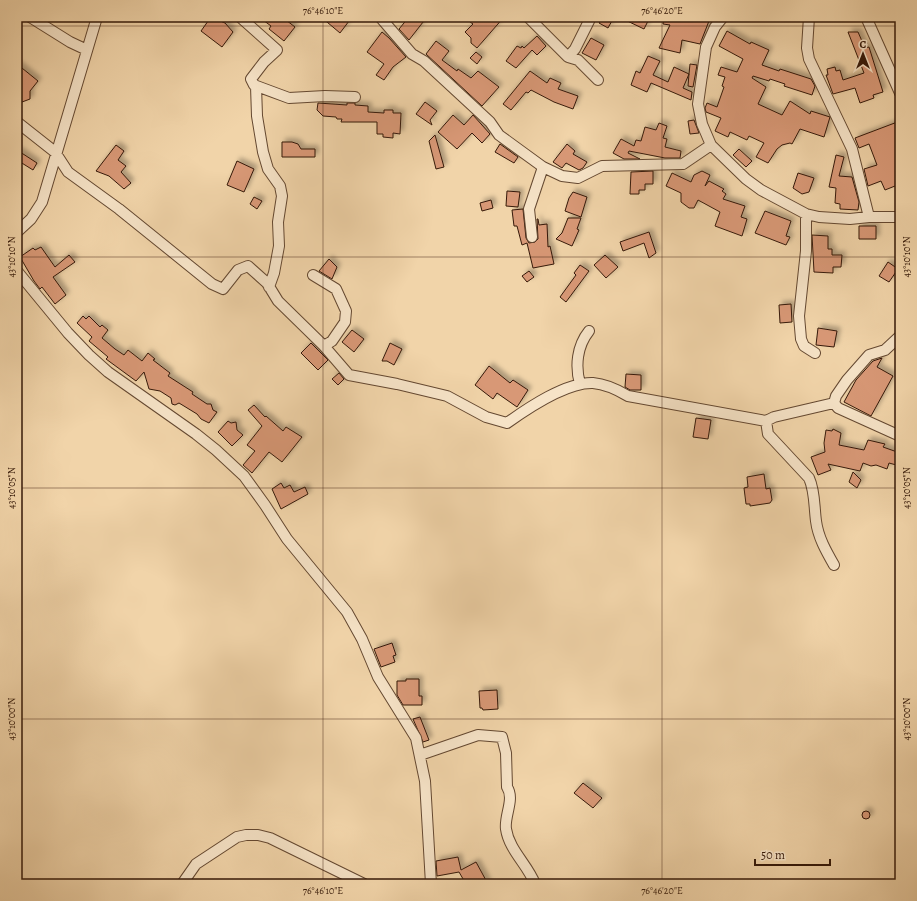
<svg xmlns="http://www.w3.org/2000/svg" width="917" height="901" font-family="Alegreya,serif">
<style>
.building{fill:#d89876;stroke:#351909;filter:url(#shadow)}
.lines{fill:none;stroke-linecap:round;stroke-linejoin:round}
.minor-casing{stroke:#644831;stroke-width:12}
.minor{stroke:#f6e3c7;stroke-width:10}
.ticks{fill:none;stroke:#351909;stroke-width:1;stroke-opacity:0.45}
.neatline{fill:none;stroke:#351909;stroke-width:1.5}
.ticks-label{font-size:10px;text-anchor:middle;fill:#351909}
</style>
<defs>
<filter id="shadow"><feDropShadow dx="3.5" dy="-3.5" stdDeviation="2" flood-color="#0004"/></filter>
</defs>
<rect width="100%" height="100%" fill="#f1d4a9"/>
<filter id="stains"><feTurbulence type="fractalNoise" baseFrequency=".005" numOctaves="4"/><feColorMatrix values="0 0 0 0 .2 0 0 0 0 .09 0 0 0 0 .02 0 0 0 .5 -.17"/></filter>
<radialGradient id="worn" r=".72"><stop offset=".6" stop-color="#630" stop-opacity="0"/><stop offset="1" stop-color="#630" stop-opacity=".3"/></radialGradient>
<!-- building -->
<path class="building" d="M211 17 225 23 233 32 222 47 201 31Z
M259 17H282L295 27 284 41 269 29 271 26Z
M321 17H343L349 21 340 33Z
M409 17H427L409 40 399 29Z
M463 17H504L477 48 471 43V38L465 32 473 24Z
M603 17H614L608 28 599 23Z
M619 17H650L644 29Z
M664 17H680L709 21 700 44 682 40 680 53 659 48 670 25 663 24Z
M727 31 750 44 751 42 769 50 762 65 779 71 780 69 811 79 815 86 812 95 784 86 785 84 770 79 769 81 753 76 752 78 766 87 758 104 782 115 790 101 810 114 811 111 830 117 824 137 800 129 792 144 790 143 782 145 777 149 768 163 756 157 764 143 749 136 747 140 730 132 728 137 715 131 721 118 706 112 705 108 707 103 717 107 724 87 722 86 725 77 718 75 721 67 737 72 743 59 719 46Z
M382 32 389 38 406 57 393 67 384 80 376 75 384 64 367 52Z
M848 32H858L865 48 869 47 883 92 873 95 874 98 860 103 855 88 833 94 826 75H828L827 69 835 67 836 71 840 70 843 80 864 73Z
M537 36 546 46 537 55 532 50 516 68 506 61 517 46 521 48 522 46 524 48Z
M591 38 604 45 596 60 582 53Z
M436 41 449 51 442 60 457 71 458 69 471 78 478 71 499 87 482 106 426 54Z
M476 52 482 57 477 64 470 58Z
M648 56 660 61 653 75 668 82 674 67 689 74 690 64 697 65 693 87 688 86 689 74 683 88 692 92 691 100 651 83 647 92 631 85 636 71 640 73Z
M17 64 38 81 30 91V99L22 102 17 98Z
M530 71 547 83 550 78 561 83 558 89 578 96 573 109 554 102 531 90 528 93 526 92 511 110 503 104Z
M425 102 437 111 430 120 432 125 416 114Z
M318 103 347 105V103H355V105L368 106V112L384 113V110H393V113H401L400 134 393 133V138L383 137V134H377V122H341L342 119H337L336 117 323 116 317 110Z
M453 115 464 125 473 115 490 134 482 143 472 133 457 149 438 132Z
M694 120 699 133 690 134 688 121Z
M900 121V184L885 190 881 181 868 186 864 169 877 165 869 144 859 148 855 138Z
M659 123 667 126 663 138 667 139 665 147 681 151 680 158H665L629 151 628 153 640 159H624L613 153 621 139 634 146 636 140 641 141 645 127 656 130Z
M435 135 444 167 436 169 429 141Z
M282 142H292L298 144 301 149H315V157H282Z
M500 144 518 157 514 163 495 152Z
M567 144 575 151 573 154 587 162 583 168 579 170 566 163 562 168 553 162Z
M116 145 124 151 118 160 126 166 121 172 131 183 124 189 109 176 96 171Z
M739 149 752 161 746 167 733 155Z
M17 150 37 163 33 170 17 160Z
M836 155 844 157 839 176 852 177 859 202 858 210 840 209V204L835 203 836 188 829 187Z
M237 161 254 169 244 192 227 185Z
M653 171V184H645V190H639V194H630L631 172Z
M702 171 710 175 705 186 709 181 724 189 722 191 726 194 723 199 745 206 741 217 747 219 742 236 715 226 720 212 698 200 694 208H689L681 202V193L666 186 672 173 691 182 694 175Z
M798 173 814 178 809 192 802 194 793 188Z
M507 191 520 192 518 207 506 206Z
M573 192 587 197 581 217 565 211 569 198Z
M254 197 262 201 257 209 250 204Z
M491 200 493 208 482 211 480 203Z
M523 209 526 238 529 243 535 242 538 239 537 219H538L539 225 547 224 548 247 550 246 554 264 533 268 527 243 522 245 517 226H514L512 210Z
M765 211 791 221 786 236 790 237 786 245 755 233Z
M568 218H581L577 229 579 230 572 246 556 239 562 233Z
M859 226H876V239H859Z
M649 232 656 253 649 258 644 243 623 251 620 242Z
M812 235 828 236V249H832V255H842L841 267H833V273L814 272Z
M41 247 55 267 69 255 75 262 53 277 66 295 55 304 42 287 40 289 34 281 20 257 33 248 35 250Z
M605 255 618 267 606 278 594 265Z
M329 259 337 267 332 279 319 271Z
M888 262 898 269 889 282 879 276Z
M580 265 589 271 566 302 560 297 576 275 574 273Z
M529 271 534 277 527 282 522 276Z
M791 304 792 322 780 323 779 305Z
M83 316 86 319 89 316 100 327 102 325 108 330 102 338 115 349 124 355 128 350 142 361 148 353 155 359 153 360 170 373 168 376 193 392 192 394 207 404H211L213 410 217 412 209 423 201 419 197 414 179 403 175 405 172 404 171 398 160 391 149 389 144 372 136 381 106 359 108 357 89 341 92 337 77 323Z
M818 328 837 331 834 347 816 345Z
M352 330 364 339 354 352 342 342Z
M311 343 328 360 318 370 301 353Z
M390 343 402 349 394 365 387 361H382Z
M882 358 877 367 893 376 871 416 844 402 856 380 873 361Z
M489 366 510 383 513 380 528 390 517 407 497 393 493 399 475 385Z
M339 373 344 379 338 385 332 379Z
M626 374 641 375V390H630L625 387Z
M254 405 265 417 266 416 283 431 286 427 302 437 282 462 269 452 252 473 243 465 255 451 247 445 262 426 248 410Z
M696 418 711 420 708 439 693 437Z
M228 421 231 423 236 422 237 430 243 435 232 446 218 432Z
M833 429 841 433 839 445 864 450 868 440 885 444 883 447 900 453V466L889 463 887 469 876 465 871 466 863 463 860 471 828 464 831 470 818 475 811 457 825 452 824 443 826 430 832 431Z
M853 472 861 480 857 488 849 482Z
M764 474 766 489 770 488 772 500 770 503 750 506V504H746L744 488 748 487 747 477Z
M281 483 284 488 290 485 294 492 305 487 308 494 281 509 272 489Z
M392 643 396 655 393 656 395 662 381 667 374 649Z
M406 679H419V696H422V705H403L397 695V681H406Z
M497 690 498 709 483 710 482 708H480L479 691Z
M420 717 429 740 423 742 413 719Z
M583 783 602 798 593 808 574 793Z
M862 815a4 4 0 1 1 8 0a4 4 0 1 1-8 0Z
M458 857 461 870 476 862 488 884H466L459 872 437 876 436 861Z"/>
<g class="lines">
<defs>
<path id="minor" d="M30 17 70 42 87 50
M240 17 277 50 264 62 251 79 254 85 289 98 325 96 355 97
M380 17 412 54 424 61 490 122 499 135 543 167 562 176 578 178 602 166 683 164 711 145
M528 17 568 57 575 49 591 17
M723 17 715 27 706 47 698 104 702 124 711 145 746 179 761 190 806 214 819 217 850 219 869 217H900
M809 17 807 48 809 59 852 149 869 217
M866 17 900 93
M568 57 578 60 598 80
M256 86 257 116 263 152 268 169 280 186 282 196 278 222 279 246 274 273 269 287
M17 122 55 152 68 172 119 209 212 284 223 289 238 270 248 266 267 283 278 301 324 346 349 375 397 384 447 396 486 417 507 423C528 408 566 382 593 383 605 384 618 390 628 396L766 421 774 417 834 403
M806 214V251L799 316 801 339 804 346 815 353
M17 232 31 219 42 202 97 17
M532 237 529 209 543 167
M17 271 68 333 89 355 108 372 196 434 216 450 244 476 265 505 287 539 347 612 362 639 378 677 416 738 425 781 431 884
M313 275 336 289 346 311 345 322 332 341 324 346
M580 384C575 366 577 346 589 331
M834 403 836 396 847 380 869 355 885 350 900 336
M834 403 838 408 900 436
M766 421 768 434 809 478C815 491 814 506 816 521 818 537 826 551 834 565
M420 755 478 735 502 737 506 753 507 787C515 799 504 816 506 829 509 850 528 865 535 884
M182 884 196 864 237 837 246 835H258L270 838 364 884"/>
</defs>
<!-- minor casing -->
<use href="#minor" class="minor-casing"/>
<!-- minor -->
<use href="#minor" class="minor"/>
</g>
<!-- ticks -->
<path class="ticks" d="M323 17V884M662 17V884M17 26H900M17 257H900M17 488H900M17 719H900"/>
<!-- margin -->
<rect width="917" height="901" fill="none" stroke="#f1d4a9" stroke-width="44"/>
<!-- north arrow -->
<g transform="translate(863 54)" stroke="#f6e3c7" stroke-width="3" paint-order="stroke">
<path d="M0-3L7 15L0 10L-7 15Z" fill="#351909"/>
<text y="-6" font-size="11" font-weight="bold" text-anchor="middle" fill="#351909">С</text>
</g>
<!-- scale -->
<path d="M755 859v6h75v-6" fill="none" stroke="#351909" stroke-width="2"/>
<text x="761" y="859" font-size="12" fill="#351909" stroke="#f6e3c7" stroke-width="3" paint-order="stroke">50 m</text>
<rect x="22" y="22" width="873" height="857" class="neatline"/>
<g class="ticks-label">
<text x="323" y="14">76°46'10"E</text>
<text x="662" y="14">76°46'20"E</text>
<text transform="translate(11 257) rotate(-90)" y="4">43°10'10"N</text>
<text transform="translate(906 257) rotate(-90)" y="4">43°10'10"N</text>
<text transform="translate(11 488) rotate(-90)" y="4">43°10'05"N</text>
<text transform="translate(906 488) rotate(-90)" y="4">43°10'05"N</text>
<text transform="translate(11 719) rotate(-90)" y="4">43°10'00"N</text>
<text transform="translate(906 719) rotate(-90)" y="4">43°10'00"N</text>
<text x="323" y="894">76°46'10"E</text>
<text x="662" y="894">76°46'20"E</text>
</g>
<rect width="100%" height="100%" filter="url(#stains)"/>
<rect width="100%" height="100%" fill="url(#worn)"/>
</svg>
